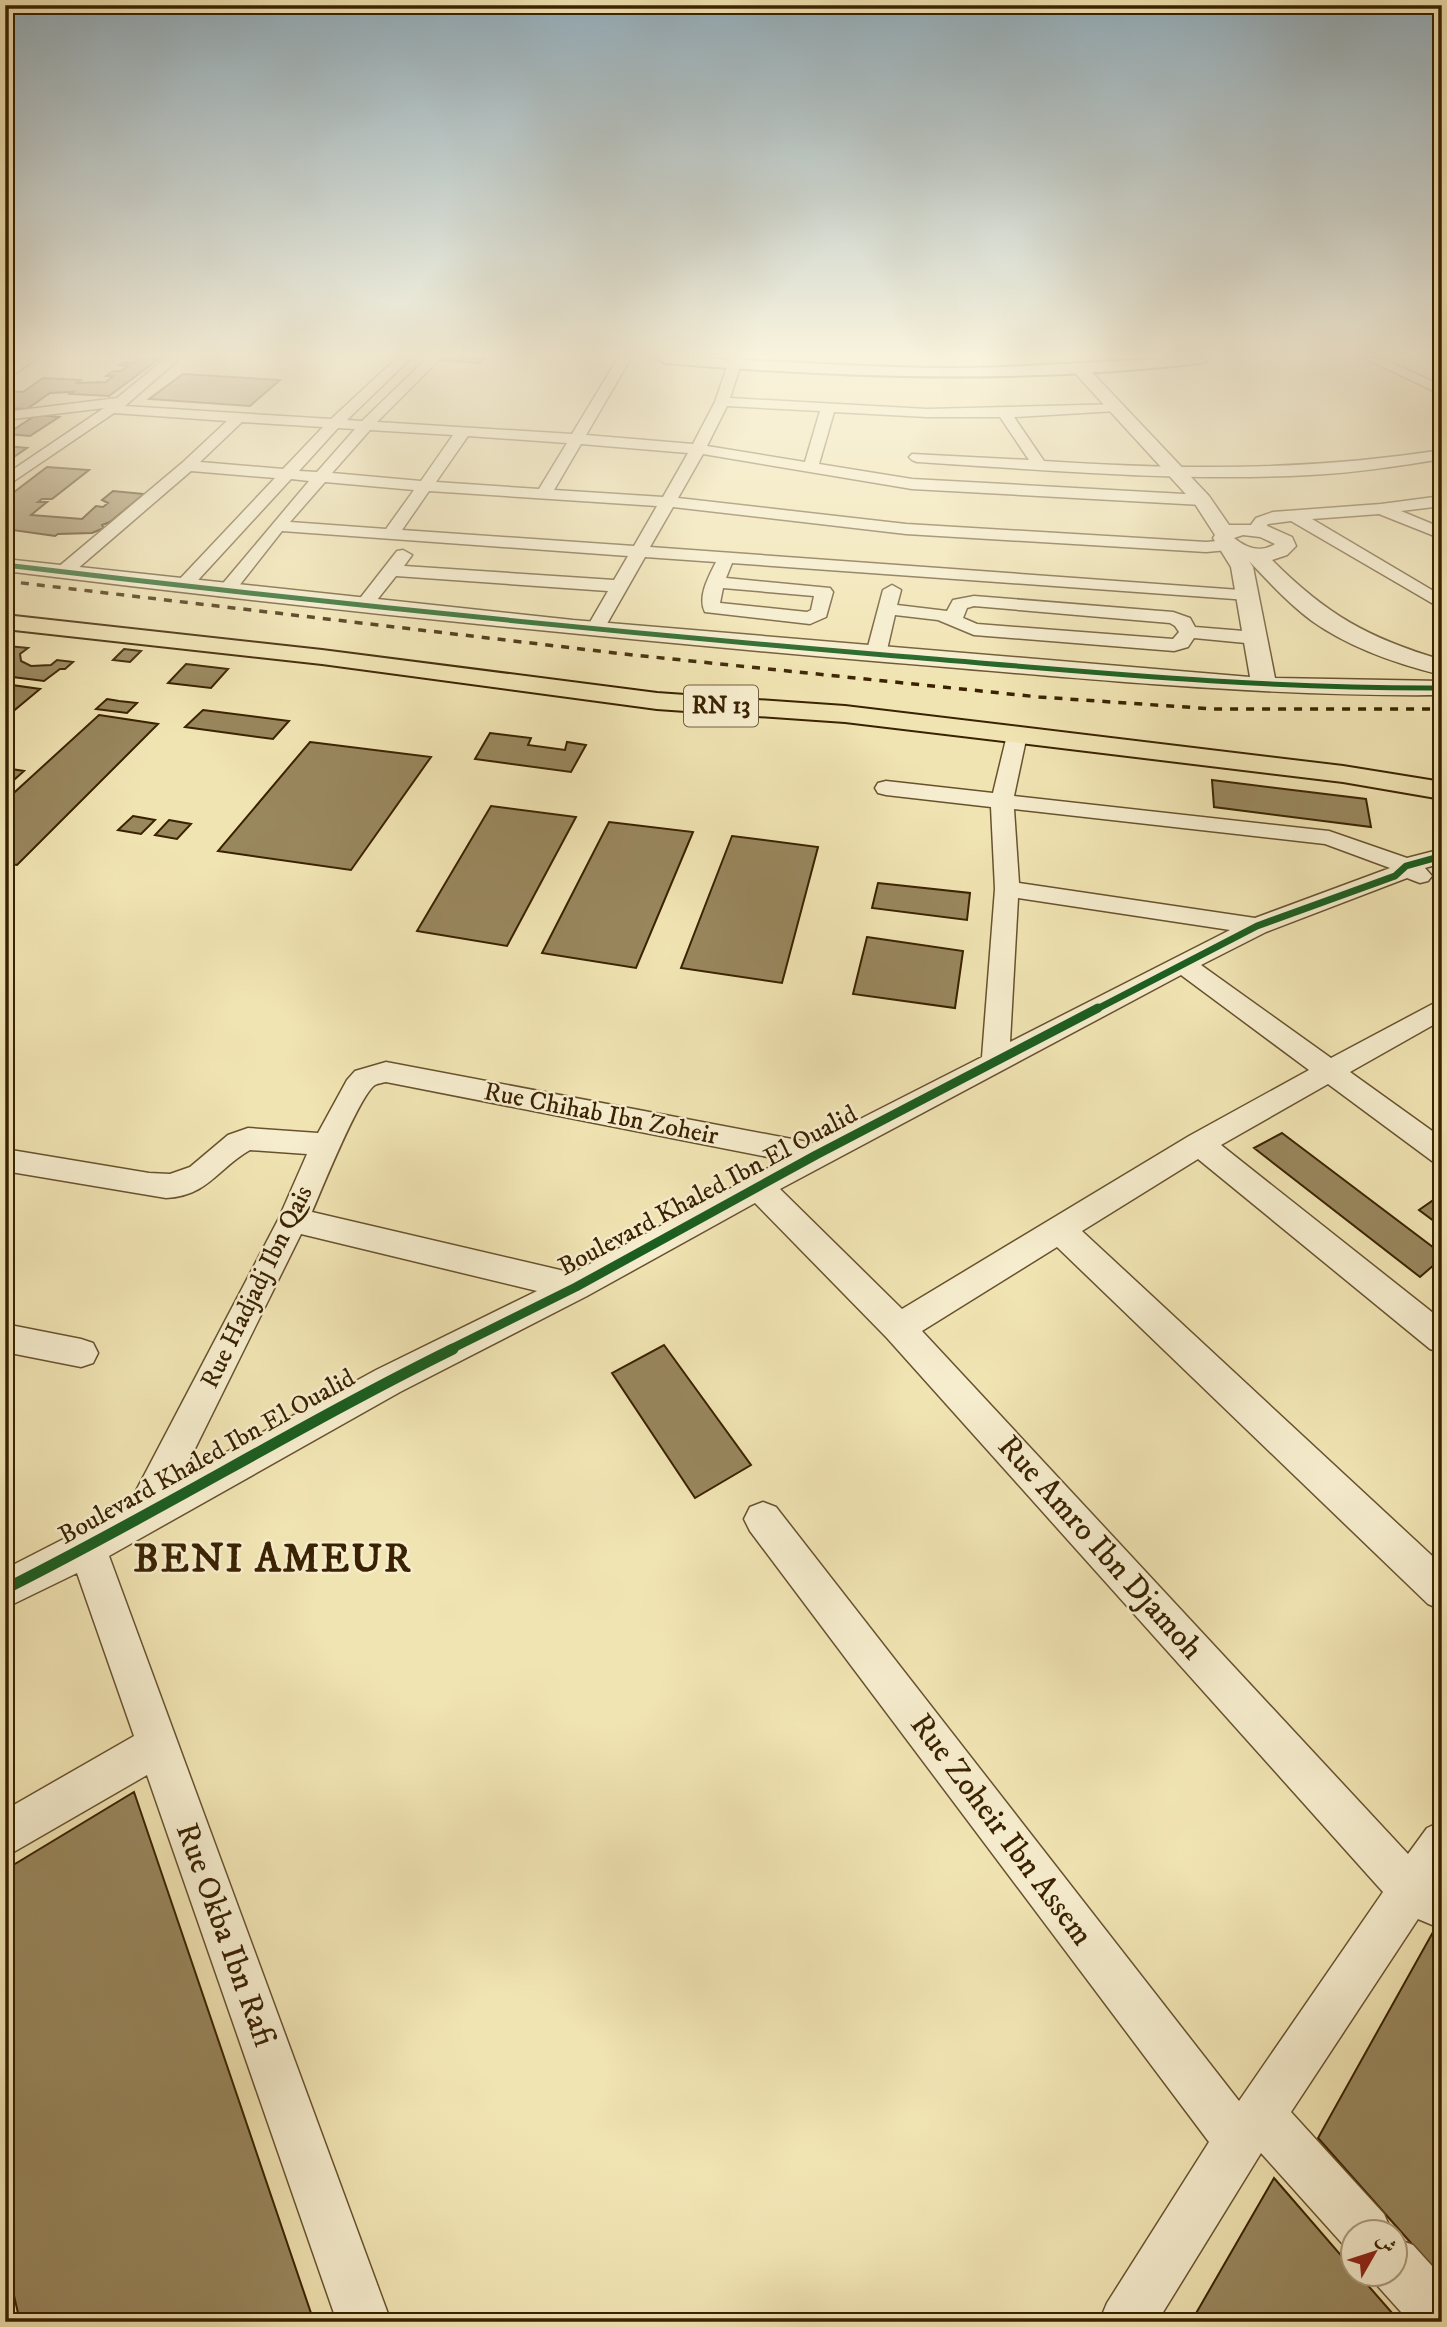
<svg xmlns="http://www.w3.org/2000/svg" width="1447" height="2327" font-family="'IM FELL DW Pica',Amiri,serif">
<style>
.building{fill:#99875e;stroke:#3a2201;stroke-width:2}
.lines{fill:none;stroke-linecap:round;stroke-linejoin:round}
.minor-casing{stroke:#68522e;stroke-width:3}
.tertiary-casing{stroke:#68522e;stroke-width:3}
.secondary-casing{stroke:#3a2201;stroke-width:4}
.primary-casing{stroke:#3a2201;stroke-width:4}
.minor{fill:#f6edce;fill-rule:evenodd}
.tertiary{fill:#f6edce;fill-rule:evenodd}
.secondary{fill:#f6edce;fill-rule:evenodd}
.primary{fill:#f1e4b3;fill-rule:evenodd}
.rail{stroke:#3a2201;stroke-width:3.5;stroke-dasharray:8 8;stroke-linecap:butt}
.cycleway-far3-casing{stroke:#f6edce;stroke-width:8}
.cycleway-far2-casing{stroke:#f6edce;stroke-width:10}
.cycleway-far1-casing{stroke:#f6edce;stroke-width:13}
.cycleway-casing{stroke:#f6edce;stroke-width:16}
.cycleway-far3{stroke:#1b5e20;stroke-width:5}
.cycleway-far2{stroke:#1b5e20;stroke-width:7}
.cycleway-far1{stroke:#1b5e20;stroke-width:9}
.cycleway{stroke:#1b5e20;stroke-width:11}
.labels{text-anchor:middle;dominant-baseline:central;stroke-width:5;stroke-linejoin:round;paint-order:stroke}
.shield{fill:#f6edce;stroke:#725f3e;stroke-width:2}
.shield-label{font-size:24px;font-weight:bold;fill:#3a2201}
.street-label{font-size:26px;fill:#3a2201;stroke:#f6edce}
.near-street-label{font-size:32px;fill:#3a2201;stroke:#f6edce}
.near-district-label{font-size:40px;font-weight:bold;letter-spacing:2px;fill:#3a2201;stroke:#f6edce}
</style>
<rect width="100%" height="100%" fill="#f1e4b3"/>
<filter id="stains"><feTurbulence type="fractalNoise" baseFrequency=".00286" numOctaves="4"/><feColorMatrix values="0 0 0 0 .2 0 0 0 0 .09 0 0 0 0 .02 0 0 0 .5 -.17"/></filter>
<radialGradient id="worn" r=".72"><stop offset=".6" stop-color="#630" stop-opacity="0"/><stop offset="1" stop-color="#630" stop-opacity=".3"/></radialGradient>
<!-- building -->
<path class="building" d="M139 358H160L109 396 70 394 73 392 50 393 27 409 5 408V391L23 392 43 378 81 380 77 383 106 382 113 376H106L113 371H121L128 366 119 365 124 362 133 363Z
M441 358H485L481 363 440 360Z
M183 374 280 380 250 406 149 399Z
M36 415 59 417 30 436 7 434Z
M5 447 7 446 27 448 5 463Z
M47 467 89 470 52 499H42L38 502H47L31 515 82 519 96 506 103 507 108 503 102 500 113 491 144 494 110 522 102 525 104 528 92 533 58 534 55 536 5 529V499Z
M8 646 28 648 20 654 21 661 31 666 51 665 57 660 73 662 65 669H60L44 681 5 676V648Z
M124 649 141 651 130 662 113 660Z
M186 664 228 669 211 688 168 683Z
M5 684 40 689 5 718Z
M107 699 119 701 137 703 127 713 96 709Z
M203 710 289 721 273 739 185 727Z
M99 715 158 724 17 865 5 863V801Z
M490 733 531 738 528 745 565 750 567 742 586 745 571 772 475 759Z
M310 742 431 757 351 870 218 851Z
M5 768 24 771 5 788Z
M1212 780 1366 799 1371 827 1214 807Z
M491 806 576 817 507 946 417 931Z
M133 816 155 820 141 834 118 830Z
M169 820 191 824 177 839 155 835Z
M609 822 693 832 636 968 542 953Z
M732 836 818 847 782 983 681 968Z
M878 883 970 893 967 920 872 908Z
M867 937 963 951 955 1008 853 994Z
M1282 1133 1442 1254V1258L1420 1277 1254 1148Z
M1442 1194V1227L1419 1210Z
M664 1345 751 1465 695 1498 612 1373Z
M134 1792 314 2322H20L5 2256V1870Z
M1433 1932 1442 1937V2278L1318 2138Z
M1274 2178 1352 2268V2274H1358L1400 2322H1191Z"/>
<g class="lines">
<defs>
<path id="minor" d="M23 358H38L5 380V370Z
M166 358H180L125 406 331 419 397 358H411L347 420 362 421 427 358H441L377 422 572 434 618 358H631L586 435 693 444 715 402 730 358H743L730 398 927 409 1121 404 1123 407 1116 411 1014 417 1044 461C1180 470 1308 471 1442 450V459C1398 466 1354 473 1310 475 1179 482 1048 470 917 462L912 460 909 457 912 454 1029 460 1000 417H927L834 412 819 464 912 479 1202 495 1210 500 1202 505 912 489 703 454 678 498 906 524 1206 542 1228 540 1236 545 1228 550 1206 552 906 534 673 507 650 547 1254 591 1257 595 1254 599 1248 600 732 563 726 578 830 588 833 592 826 617 810 624 705 612C697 597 709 576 716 562L645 557 604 629 595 635 586 629 608 591 396 576 369 610 363 611 354 606 397 551 403 550 412 555 404 566 614 580 628 556 282 531 231 596H219L216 592 219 588 309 481 291 479 188 591H176L173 587 176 583 275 478 191 471 69 576H57L54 572 57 568 182 463 227 421 114 413 5 487V475L104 408 5 420V412L117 398ZM727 406 820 411 805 462 707 446ZM242 422 323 427 283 469 200 462ZM338 428 355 429 317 472 299 471ZM370 430 453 435 421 481 332 473ZM468 436 567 443 539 489 436 482ZM581 444 688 453 663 497 554 490ZM325 482 414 490 386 529 290 522ZM429 491 657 506 634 546 402 530ZM723 588 814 596 811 610 807 612 720 603Z
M1364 358H1382L1442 386V395Z
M1442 496V506L1401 511 1442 528V539L1379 514 1312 519 1442 596V609L1291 521 1268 524 1262 533 1256 534 1248 529 1256 518 1273 512 1381 504Z
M892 585 901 590 897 605 947 611 953 600 974 596 1173 612 1190 618 1195 627 1256 632 1265 638 1256 644 1194 638 1188 647 1174 651 974 635 938 620 895 615 886 654 876 660 869 658 866 654 883 590ZM974 606 1170 623 1175 626 1179 632 1173 639 977 624 963 618 967 608Z
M1017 729 1024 731 1027 735 1014 796 1329 831 1407 858 1442 849V863L1425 868 1432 876 1428 881 1420 883 1407 878 1266 932 1201 965 1331 1058 1442 999V1020L1350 1072 1442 1138V1164L1432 1161 1328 1084 1221 1145 1442 1320V1353L1430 1349 1198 1159 1082 1231 1442 1565V1610L1428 1604 1057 1247 922 1331 1408 1854 1427 1828 1442 1821V1929L1418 1919 1291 2112 1384 2214 1392 2232H1352V2252L1348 2250 1261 2153 1157 2322H1099L1107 2303 1209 2142 750 1531 744 1519 750 1507 763 1502 776 1507 1239 2101 1383 1892 887 1338 755 1203 587 1296 400 1392 109 1556 391 2322H337L147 1775 5 1857V1810L134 1736 77 1573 5 1608V1569L128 1506 278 1220 307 1154 250 1150C218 1168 208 1196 166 1198L5 1171V1149L149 1173 170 1174 190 1167 228 1135 248 1128 318 1133 347 1080 355 1071 386 1062 813 1143 982 1057 995 889 991 807 886 795 878 793 875 788 878 783 886 781 993 793 1007 735 1010 731ZM1014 809 1325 844 1390 868 1255 918 1019 883ZM1018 898 1230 930 1010 1042ZM1181 975 1309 1070 1189 1136 902 1309 780 1189ZM386 1082 783 1160 573 1273 312 1212C321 1191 360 1094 375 1085 379 1083 382 1083 386 1082ZM301 1234 537 1291 376 1370 181 1477Z
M5 1324 81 1339 93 1343 98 1353 93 1363 81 1367 5 1352Z
M1394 2238 1413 2245 1442 2277V2322H1410L1375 2283 1372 2274H1394Z"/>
<path id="tertiary" d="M1080 364 1086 366 1209 496 1229 525H1265L1292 537 1296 546 1287 555 1272 560C1327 615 1368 638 1442 660V675C1397 664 1350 648 1312 621 1289 604 1269 582 1249 561L1253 567 1275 678 1442 681V695C1255 697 1071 677 885 662 591 637 298 607 5 571V559L573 620 1250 677 1231 567 1213 538 1215 535 1195 504 1074 372 1072 369 1074 366ZM1243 535 1260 537 1275 544C1261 553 1246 548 1234 538Z"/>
<path id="secondary" d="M657 358C760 358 862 369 965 368 1047 367 1128 358 1209 358L1201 363C1020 384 846 378 665 363Z"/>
<path id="primary" d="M5 615 322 650 657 693 845 706 1343 766 1442 782V796L1436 798 1343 782 845 722 657 709 322 664 5 629Z"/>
</defs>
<!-- minor casing -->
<use href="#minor" class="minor-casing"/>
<!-- tertiary casing -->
<use href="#tertiary" class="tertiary-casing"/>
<!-- secondary casing -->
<use href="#secondary" class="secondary-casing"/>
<!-- primary casing -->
<use href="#primary" class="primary-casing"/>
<!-- minor -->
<use href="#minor" class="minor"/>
<!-- tertiary -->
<use href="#tertiary" class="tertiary"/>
<!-- secondary -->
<use href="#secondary" class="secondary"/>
<!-- primary -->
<use href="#primary" class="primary"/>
<!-- rail -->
<path class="rail" d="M5 581 624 654 1039 697 1214 709H1442"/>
<defs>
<path id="cycleway-far3" d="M5 565C298 600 591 630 885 655 1071 670 1255 689 1442 688"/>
<path id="cycleway-far2" d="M1095 1010 1257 926 1395 876 1406 866 1442 856"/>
<path id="cycleway-far1" d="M449 1350 576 1287 816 1155 1098 1008"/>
<path id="cycleway" d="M5 1589C157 1513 301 1424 453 1349"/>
</defs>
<!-- cycleway-far3 casing -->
<use href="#cycleway-far3" class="cycleway-far3-casing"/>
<!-- cycleway-far2 casing -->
<use href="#cycleway-far2" class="cycleway-far2-casing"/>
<!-- cycleway-far1 casing -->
<use href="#cycleway-far1" class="cycleway-far1-casing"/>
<!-- cycleway casing -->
<use href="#cycleway" class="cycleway-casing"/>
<!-- cycleway-far3 -->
<use href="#cycleway-far3" class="cycleway-far3"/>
<!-- cycleway-far2 -->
<use href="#cycleway-far2" class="cycleway-far2"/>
<!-- cycleway-far1 -->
<use href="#cycleway-far1" class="cycleway-far1"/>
<!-- cycleway -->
<use href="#cycleway" class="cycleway"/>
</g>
<!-- sky -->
<linearGradient id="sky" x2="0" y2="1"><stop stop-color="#93adba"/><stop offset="0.52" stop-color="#f9f3dd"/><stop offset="1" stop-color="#f9f3dd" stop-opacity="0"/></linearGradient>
<rect width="1447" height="684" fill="url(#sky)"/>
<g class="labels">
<!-- shield labels -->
<rect class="shield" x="684" y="685.5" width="74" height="41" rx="5"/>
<g class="shield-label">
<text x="721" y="706">RN 13</text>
</g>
<!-- street labels -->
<g class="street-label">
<text transform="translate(601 1114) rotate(11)">Rue Chihab Ibn Zoheir</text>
<text transform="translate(708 1191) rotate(-28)">Boulevard Khaled Ibn El Oualid</text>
<text transform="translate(257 1287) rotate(-64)">Rue Hadjadj Ibn Qais</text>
<text transform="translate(207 1457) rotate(-29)">Boulevard Khaled Ibn El Oualid</text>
</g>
<!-- near-street labels -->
<g class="near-street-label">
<text transform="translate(1100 1548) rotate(48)">Rue Amro Ibn Djamoh</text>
<text transform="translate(1001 1830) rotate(53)">Rue Zoheir Ibn Assem</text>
<text transform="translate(225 1935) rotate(70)">Rue Okba Ibn Rafi</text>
</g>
<!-- near-district labels -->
<g class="near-district-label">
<text x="273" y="1560">BENI AMEUR</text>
</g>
</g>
<!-- margin -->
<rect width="1447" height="2327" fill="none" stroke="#f1e4b3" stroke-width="28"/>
<rect x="7" y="7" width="1433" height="2313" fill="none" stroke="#3a2201" stroke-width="3.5"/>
<rect x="14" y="14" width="1419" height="2299" fill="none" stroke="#3a2201" stroke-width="2"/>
<!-- north arrow -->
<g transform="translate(1374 2253) rotate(51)"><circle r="33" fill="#f6edce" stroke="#ab9c7c" stroke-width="2"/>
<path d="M0-5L12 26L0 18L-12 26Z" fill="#8f2418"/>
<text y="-10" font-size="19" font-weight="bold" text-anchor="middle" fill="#3a2201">ش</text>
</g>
<rect width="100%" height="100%" filter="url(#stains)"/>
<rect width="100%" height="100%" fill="url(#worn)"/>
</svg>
